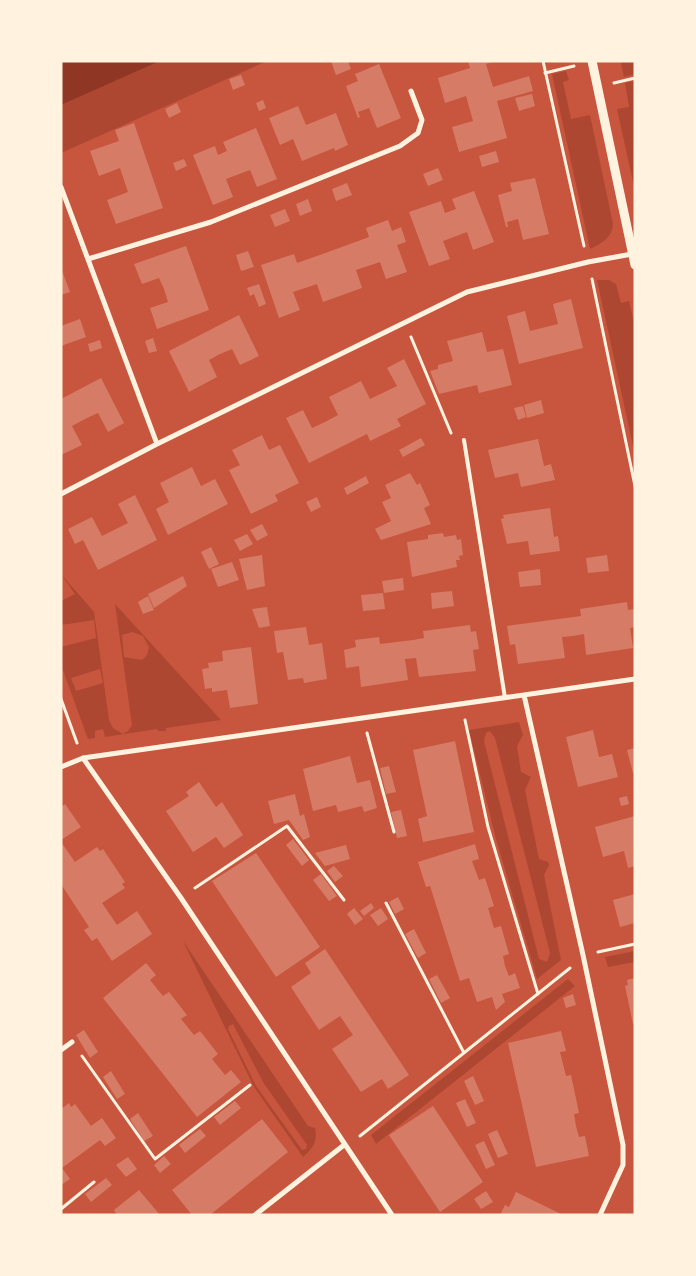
<svg xmlns="http://www.w3.org/2000/svg" width="696" height="1276" font-family="'DM Sans',sans-serif">
<style>
.green{fill:#ae4732;fill-rule:evenodd}
.water{fill:#8f3625}
.building{fill:#d67c66}
.lines{fill:none;stroke-linecap:round;stroke-linejoin:round}
.path{stroke:#fff3e0;stroke-width:3}
.service{stroke:#fff3e0;stroke-width:4}
.minor{stroke:#fff3e0;stroke-width:5}
.tertiary{stroke:#fff3e0;stroke-width:9}
</style>
<rect width="100%" height="100%" fill="#c8553d"/>
<!-- green -->
<path class="green" d="M160 61H267L61 153V105Z
M625 61H635V74L624 77 621 63Z
M566 71 569 80 563 82 571 119 590 115 613 224C612 238 601 244 590 249L552 74Z
M635 81V191L617 109 629 107 625 83Z
M597 280H609L616 284 621 303 629 301 635 327V455Z
M61 574 94 612 109 720 113 728 123 734 128 731 132 725 115 604 221 720 166 728V731H158L157 729 105 737 103 729 95 731V738L88 739 61 665V647L96 638 94 620 61 625V601L75 594ZM132 632 143 636 149 647 147 655 142 660 124 657 122 635ZM100 669 103 683 76 691 71 678Z
M519 722 523 735 517 746 521 772 531 777 525 790 539 859 548 862 549 865 544 875 561 960 537 979 496 839 469 730ZM490 731 495 738 550 953 547 962 539 959 484 741 486 733Z
M183 941 308 1126 315 1128C318 1142 313 1148 303 1157L254 1087ZM233 1024 263 1082 307 1145 306 1149 302 1150 256 1086 228 1029 229 1026Z
M635 951V962L608 967 605 957Z
M568 979 575 986 376 1144 371 1135Z"/>
<!-- water -->
<path class="water" d="M61 61H160L61 105Z"/>
<!-- building -->
<path class="building" d="M331 61H348L351 69 336 75Z
M468 61H495L486 64 493 87 529 76 533 91 497 101 507 138 459 152 452 127 473 121 466 96 445 103 438 78 470 68Z
M379 64 401 118 377 128 369 108 358 112 360 117 358 118 346 86 358 81 355 74Z
M241 75 245 85 233 90 229 79Z
M532 94 535 106 519 111 515 98Z
M263 100 266 108 259 111 256 103Z
M177 103 181 112 169 118 165 109Z
M298 106 306 125 336 113 348 145 335 151 334 148 302 161 293 139 280 145 269 118Z
M134 123 163 208 116 224 107 200 128 192 120 168 99 176 90 151 119 141 115 130Z
M256 128 277 179 257 187 250 170 226 179 233 197 213 205 193 155 215 146 218 155 227 151 223 142Z
M496 151 499 162 482 167 479 156Z
M184 159 187 166 176 171 173 163Z
M438 168 443 180 428 186 423 174Z
M535 178 549 234 523 240 518 219 507 222 508 227H506L498 195 512 191 510 183Z
M347 183 352 195 336 201 332 189Z
M474 191 494 242 473 250 467 232 443 241 450 259 429 266 409 212 441 201 445 213 456 209 452 199Z
M308 199 312 211 300 216 296 204Z
M285 209 290 221 275 227 270 215Z
M388 220 392 231 401 227 406 242 397 245 407 272 386 279 380 262 356 270 362 288 323 302 317 284 293 292 300 310 279 318 261 265 294 254 297 263 328 252 369 237 366 228Z
M186 246 209 310 157 329 150 308 168 302 164 289 159 278 142 284 134 264Z
M248 251 254 267 241 271 236 255Z
M61 268 70 292 61 295Z
M259 284 266 304 259 307 254 294 250 296 247 288Z
M571 299 583 348 519 364 507 316 525 311 530 331 558 324 553 304Z
M239 315 259 356 240 365 232 349 220 354 209 360 217 377 189 392 169 351Z
M80 319 86 337 61 346V326Z
M482 332 487 352 503 349 512 385 479 393 477 385 439 394 430 371 438 369V365L453 361 447 341Z
M153 338 157 351 149 353 145 341Z
M100 340 102 348 90 352 88 344Z
M404 359 426 404 397 419 401 426 370 441 367 434 309 463 286 418 303 410 312 428 325 422 338 415 329 397 361 381 370 399 397 386 387 368Z
M101 378 124 423 108 432 98 413 85 419 72 426 82 445 61 455V399Z
M541 400 544 413 527 418 524 405Z
M523 406 526 417 518 420 514 408Z
M262 435 269 450 280 445 299 483 275 495 278 501 251 514 229 470 240 465 232 450Z
M421 438 425 445 403 457 399 450Z
M538 439 544 466 551 464 555 480 521 487 518 473 495 478 488 450Z
M192 467 201 486 215 479 228 504 168 535 156 509 169 502 160 483Z
M410 473 417 485 420 483 430 505 424 508 431 524 381 540 375 529 391 521 382 502 391 498 385 485Z
M366 476 369 483 347 495 344 488Z
M135 495 157 540 98 570 83 540 75 544 68 529 92 517 102 536 128 523 118 504Z
M317 497 321 507 311 512 306 502Z
M550 508 554 537 558 536 560 551 530 555 528 541 507 544 501 519 504 518 503 515Z
M262 524 268 535 257 541 250 530Z
M443 533 444 537 456 535 457 540 461 539 463 555 459 556 460 560H456L457 567 412 577 407 542 428 539V535Z
M247 534 253 544 240 551 234 540Z
M211 547 219 564 209 569 201 552Z
M262 555 265 586 247 590 239 559Z
M607 555 609 571 588 573 586 558Z
M232 562 239 580 218 587 211 569Z
M540 569 541 585 520 587 518 572Z
M183 576 187 586 154 608 148 594Z
M403 578 404 590 384 593 382 581Z
M452 591 454 606 432 609 431 593Z
M383 593 385 609 363 611 361 595Z
M148 596 154 610 143 614 138 602Z
M627 602 628 610 635 609V627L630 628 633 648 586 655 584 634 573 636 562 637 565 658 518 664 515 644 510 645 507 626 581 616 580 609Z
M267 607 270 626 259 628 252 609Z
M470 625 471 632 476 631 479 649 473 650 476 671 419 677 416 658 405 659 408 680 361 687 359 666 346 668 344 650 356 647 355 640 379 637 380 644 413 640 424 638 423 631Z
M306 627 309 645 322 643 327 679 304 683 303 678 288 680 283 652 277 653 274 631Z
M251 647 258 704 230 708 227 690 212 692V688L205 689 202 669 209 668 208 663 223 661 222 651Z
M593 730 599 757 612 754 618 777 578 787 566 737Z
M455 741 474 832 423 842 418 819 427 816 413 750Z
M635 748V773H633L627 750Z
M350 756 357 783 370 780 377 808 364 812 362 806 338 812 336 805 313 811 303 769Z
M389 766 396 792 386 794 380 768Z
M199 782 216 807 222 802 243 835 224 848 216 837 193 852 166 811 189 796 186 792Z
M295 794 300 816 304 814 310 837 303 840 289 820 274 824 268 801Z
M627 796 629 804 621 806 619 798Z
M65 804 81 827 61 840V807Z
M401 810 407 836 397 838 391 812Z
M635 816V866L628 868 624 851 603 857 595 827Z
M293 839 309 860 302 866 286 845Z
M61 842 75 862 97 847 100 851 103 849 125 882 122 884 125 888 102 903 117 925 137 911 152 934 112 961 97 938 92 941 84 930 89 927 61 884Z
M475 844 479 859 472 861 479 880 485 878 494 906 488 908 494 928 501 926 509 954 503 956 505 966 509 976 515 973 520 988 502 994 505 1002 496 1010 492 997 477 1002 469 978 460 981 430 886 426 887 418 862Z
M346 845 350 859 325 866 315 853Z
M256 853 320 947 276 977 212 881Z
M334 866 343 876 335 882 327 871Z
M321 874 337 896 329 901 313 880Z
M635 894V923L620 927 613 900Z
M398 897 404 909 395 914 389 902Z
M371 903 374 908 364 916 360 911Z
M354 908 363 919 355 925 347 914Z
M381 908 388 919 378 926 370 915Z
M414 929 426 953 418 958 405 934Z
M325 949 409 1075 388 1089 382 1079 361 1092 332 1049 353 1035 340 1016 319 1030 291 987 311 973 305 963Z
M146 963 156 975 150 980 163 996 169 992 187 1015 181 1019 194 1035 200 1031 218 1054 212 1059 225 1075 231 1070 241 1082 197 1117 103 998Z
M437 975 450 998 441 1003 429 979Z
M635 978V1024H633L625 986 628 985 627 980Z
M573 994 576 1005 566 1008 563 998Z
M84 1030 98 1052 90 1058 76 1035Z
M561 1031 566 1051 560 1052 566 1076 571 1075 579 1113 574 1114 576 1126 579 1137 585 1136 589 1156 536 1167 508 1043Z
M111 1071 125 1094 117 1099 103 1077Z
M473 1076 484 1101 475 1105 464 1081Z
M465 1099 476 1123 467 1127 456 1103Z
M235 1101 241 1108 220 1125 214 1117Z
M69 1103 71 1107 75 1104 91 1126 102 1118 116 1138 105 1146 100 1140 62 1168 70 1179 61 1185V1109Z
M433 1106 483 1182 440 1212 389 1135Z
M138 1113 153 1136 144 1141 130 1119Z
M262 1119 288 1152 210 1215H192L172 1190Z
M200 1129 206 1136 185 1153 179 1145Z
M497 1130 508 1154 498 1158 488 1134Z
M484 1141 495 1165 486 1169 475 1145Z
M164 1156 171 1164 160 1173 154 1165Z
M128 1157 137 1169 126 1177 116 1165Z
M106 1178 112 1185 91 1202 85 1194Z
M139 1190 160 1215H117L114 1210Z
M486 1191 493 1202 481 1209 474 1199Z
M516 1192 563 1215H500L505 1205 509 1207Z"/>
<g class="lines">
<!-- path -->
<path class="path" d="M543 61 584 246
M545 73 574 66
M614 83 635 78
M592 279 635 486
M411 337 451 433
M61 699 77 743
M465 720 488 827 538 994
M367 733 394 832
M195 888 287 826 344 900
M386 903 464 1053
M598 952 635 944
M82 1056 155 1159 250 1085
M360 1136 570 968
M61 1209 94 1182"/>
<!-- service -->
<path class="service" d="M464 440 505 698"/>
<!-- minor -->
<path class="minor" d="M61 187 157 444
M88 259 211 222 400 146 418 133 422 120 411 91
M61 494 157 444 467 292 588 262 632 254
M524 695 583 955 623 1145V1165L600 1215
M83 758 181 898 392 1215
M61 767 83 758 635 679
M61 1050 72 1042
M255 1215 344 1145"/>
<!-- tertiary -->
<path class="tertiary" d="M592 61 635 265"/>
</g>
<!-- border -->
<rect width="696" height="1276" fill="none" stroke="#fff3e0" stroke-width="125"/>
</svg>
